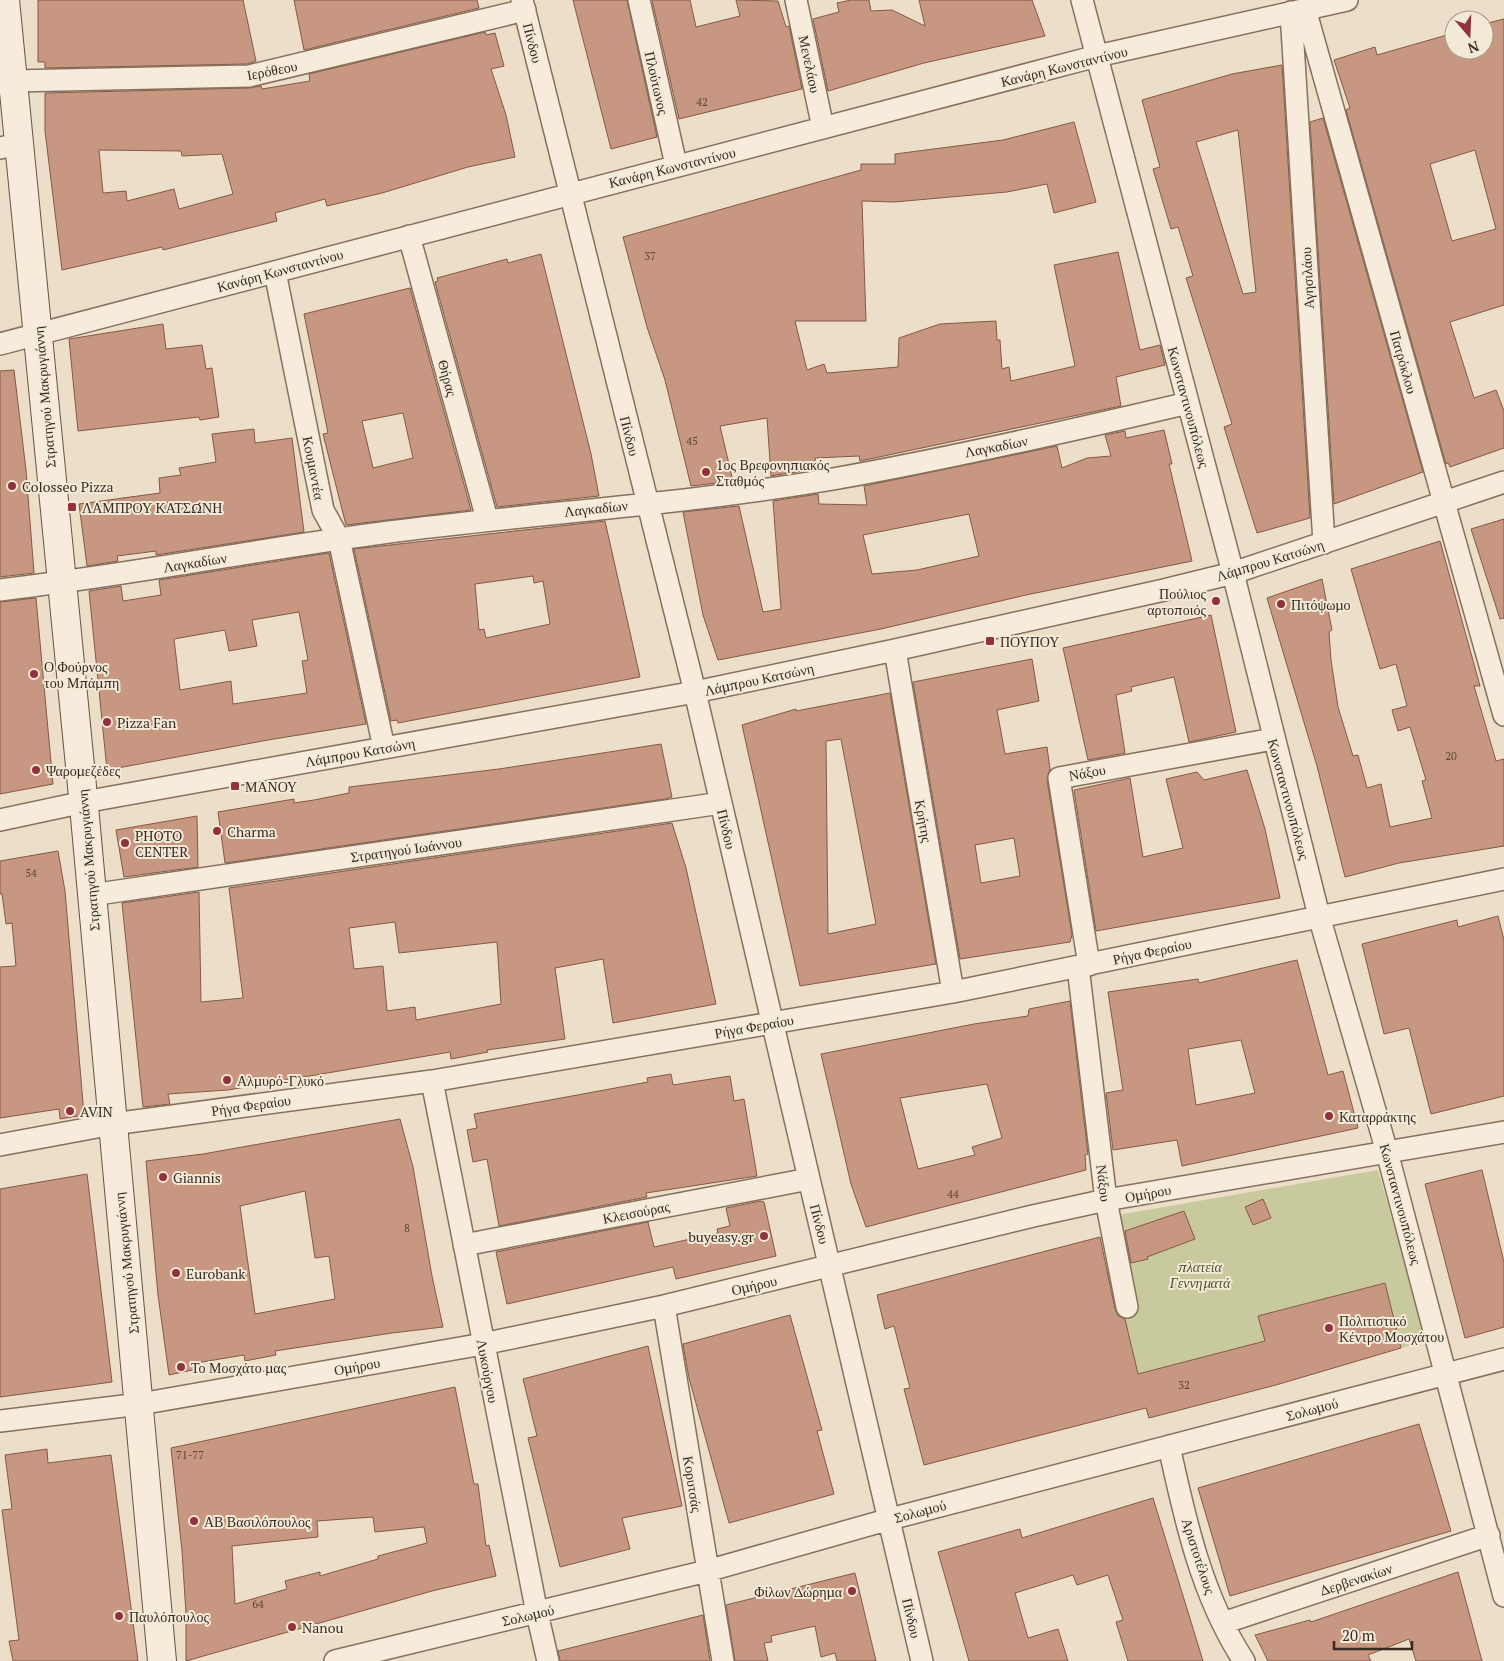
<svg xmlns="http://www.w3.org/2000/svg" width="1504" height="1661" font-family="'PT Serif',serif">
<style>
.green{fill:#c8c99c}
.building{fill:#c79781;stroke:#845946;fill-rule:evenodd}
.lines{fill:none;stroke-linecap:round;stroke-linejoin:round}
.street-casing{stroke:#86705e;stroke-width:24}
.secondary-casing{stroke:#685141;stroke-width:30}
.street{stroke:#f7ecdb;stroke-width:21}
.secondary{stroke:#f7ecdb;stroke-width:28}
.poi-dot{fill:#91323c;stroke:#f3e9d7;stroke-width:2}
.labels{text-anchor:middle;dominant-baseline:central;stroke-width:4;stroke-linejoin:round;paint-order:stroke}
.number-label{font-size:11px;fill:#5c4539}
.street-label{font-size:14px;fill:#382a21;stroke:#f3e9d7}
.poi-label{font-size:14px;fill:#382a21;stroke:#f3e9d7;text-anchor:start}
.park-label{font-size:14px;font-style:italic;fill:#4c5329;stroke:#f3e9d7}
</style>
<rect width="100%" height="100%" fill="#ecdec8"/>
<!-- green -->
<path class="green" d="M1378 1170 1427 1341 1401 1348 1384 1283 1259 1316 1265 1341 1138 1374 1123 1314 1112 1216Z"/>
<!-- building -->
<path class="building" d="M38 0H243L256 61 247 64 45 68V62H38Z
M294 0H477L479 8 304 50Z
M573 0H627L657 137 611 149Z
M652 0H690L696 27 740 16 736 0 778 1 786 27 789 26 802 89 679 119Z
M851 0H869L871 11 892 10 925 26 919 0H1032L1045 36 924 63 828 91 813 19 839 12 837 3Z
M1504 19V305L1450 322 1474 398 1496 390 1504 411V448L1450 467 1448 463 1446 464 1346 110 1350 108 1334 60 1375 47 1377 55 1454 33V50H1484V24ZM1475 150 1496 229 1452 241 1430 164Z
M485 32 486 35 495 33 504 66 491 69 506 115 515 157 468 167 382 193 327 206 325 199 275 213 277 221 163 250 162 247 62 270 45 131V93L249 88 261 86 262 89 310 81 309 74ZM99 150 181 151 182 156 222 154 233 194 179 209 174 189 127 201 126 191 103 193Z
M1282 65 1310 518 1257 533 1224 427 1232 424 1186 278 1193 276 1178 227 1171 229 1153 169 1160 167 1142 100 1232 74ZM1238 130 1256 292 1243 294 1196 142Z
M1323 118 1423 472 1334 504 1310 122Z
M1074 122 1096 202 1054 213 1047 184 1007 192 894 202 862 201 866 321H795L807 370 824 364 827 373 898 367 899 338 940 324 996 321 997 340H1000L1002 369 1009 367 1011 381 1075 366 1054 265 1118 252 1140 350 1160 345 1165 365 1116 377 1121 406 860 461 859 456 815 458 816 469 776 475 771 476 767 418 720 426 733 481 691 486 665 380 647 327 623 237 861 170V164H895V154L1003 140Z
M541 254 591 454 599 496 497 507 435 282 438 281 437 278 507 259 508 263Z
M410 288 471 510 346 525 323 434 328 433 304 314ZM403 413 413 458 373 468 362 421Z
M163 324 166 349 202 345 206 369 212 368 219 417 200 420 199 417 78 431 69 339Z
M14 370 26 470 34 573 0 577V371Z
M254 429 255 443 292 438 304 532 156 555V551L117 556 118 561 87 566 79 504 160 493 159 478 181 475 179 468 216 462 212 434Z
M1164 430 1172 464H1169L1192 561 1026 595 881 629 718 660 703 615 683 512 739 506 763 612 781 609 773 501 818 494 819 504 867 505 864 486 1057 446 1062 468 1087 458 1111 456 1105 435 1125 431 1126 438ZM969 514 979 556 917 570 872 574 863 535Z
M1504 519V618L1500 619 1471 529Z
M605 521 640 677 398 723 397 720 391 721 354 549ZM533 576 534 583 543 581 550 624 486 638 484 629 479 630 475 584Z
M1440 541 1480 686H1474L1496 761 1504 759V846L1399 863 1345 877 1317 766 1267 598 1322 579 1332 630 1329 632 1331 660 1338 707 1353 756 1358 755 1367 788 1381 784 1390 827 1432 818 1422 781 1426 780 1410 727 1398 731 1392 710 1407 706 1396 664 1380 669 1351 569Z
M329 553 366 724 268 740 107 770 89 591 121 586 123 601 161 595 159 580ZM299 612 308 660 302 661 307 693 233 704 231 681 180 690 174 639 225 630 229 651 257 646 252 620Z
M36 598 53 784 0 794V602Z
M1211 615 1236 732 1189 742 1174 677 1131 687 1132 691 1116 695 1125 753 1088 760 1063 648Z
M1032 659 1039 701 997 710 1005 754 1047 747 1050 769 1047 780 1072 935 1070 942 960 959 913 682ZM1014 838 1020 876 981 883 975 845Z
M890 693 936 964 800 986 742 725 796 709V711ZM841 739 876 924 828 934 826 741Z
M661 744 672 797 665 799 225 863 218 812 294 799V803L314 800 349 793V787L499 769Z
M1247 770 1265 829 1280 898 1096 931 1074 790 1130 778 1143 857 1183 848 1166 779 1197 772 1204 780Z
M197 816 198 867 124 877 116 830Z
M672 823 686 868 716 1004 613 1023 603 959 555 968 565 1039 487 1050 488 1052 451 1059 450 1052 228 1090 168 1094 170 1104 143 1107 122 903 199 892 201 1002 243 998 229 888ZM395 922 399 953 497 942 501 1004 416 1020 415 1007 387 1011 383 966 354 969 349 928Z
M58 851 65 891 84 1115 60 1119 59 1109 0 1118V967L16 966 12 923 6 924 2 894H0V861Z
M1498 916 1504 940V1096L1431 1114 1409 1028 1384 1034 1362 944 1457 920 1458 927Z
M1297 960 1328 1075 1343 1071 1358 1128 1182 1166 1177 1140 1113 1150 1106 1093 1123 1090 1108 992 1198 979 1199 983ZM1241 1040 1255 1093 1196 1105 1188 1049Z
M1070 1001 1088 1154 1085 1155 1086 1170 866 1227 851 1184 821 1054 974 1024 1028 1016 1029 1009ZM987 1084 1002 1138 972 1147 975 1155 918 1169 900 1098Z
M671 1074 673 1085 730 1076 734 1101 744 1099 757 1176 646 1193 647 1197 499 1226 487 1159 473 1162 467 1130 477 1128 474 1114 648 1082 647 1078Z
M400 1119 413 1167 432 1276 443 1327 392 1333 275 1351 276 1355 245 1361 244 1355 196 1363 197 1369 169 1375 158 1295 146 1161 203 1154ZM305 1191 315 1258 329 1256 335 1299 255 1314 240 1206Z
M1482 1170 1504 1262V1327L1465 1338 1425 1184Z
M87 1174 112 1382 0 1397V1189Z
M1263 1199 1271 1218 1253 1225 1245 1207Z
M761 1201 764 1202 776 1256 676 1279 673 1267 507 1304 496 1252 648 1222 654 1247 718 1233 717 1229 730 1226 726 1208Z
M1184 1211 1195 1239 1147 1257 1148 1259 1131 1263 1125 1231Z
M1100 1237 1115 1309 1118 1316 1125 1319 1138 1374 1265 1341 1258 1316 1385 1283 1401 1348 1276 1385 1149 1418 1146 1408 924 1465 904 1389 910 1388 894 1326 885 1329 877 1295Z
M790 1315 822 1430 817 1431 834 1494 729 1523 689 1378 683 1344Z
M648 1346 682 1506 622 1518 630 1549 560 1567 528 1438 537 1436 523 1379Z
M455 1387 474 1484H478L486 1546 489 1545 496 1576 432 1591 186 1661V1614L182 1551 171 1448ZM373 1517 375 1532 424 1527 427 1543 378 1556V1559L320 1576V1572L285 1581 287 1589 235 1604 232 1546 318 1537 317 1521Z
M1419 1424 1451 1531 1230 1596 1198 1488Z
M47 1449 48 1463 111 1455 138 1661H13L9 1641 19 1640 2 1510 12 1509 5 1455Z
M1153 1498 1203 1661H1128L1116 1622 1123 1620 1108 1575 1077 1585 1073 1575 1015 1593 1028 1638 1058 1629 1068 1661H969L938 1552 1020 1529 1022 1538Z
M1458 1572 1482 1661H1416L1409 1639 1368 1655 1371 1661H1268L1255 1635 1310 1620 1311 1622Z
M855 1573 876 1661H837L835 1653 821 1657 815 1626 771 1636 772 1642 764 1643 768 1661H735L726 1605Z
M703 1615 710 1661H560L558 1651Z"/>
<g class="lines">
<defs>
<path id="street" d="M522 0 695 692 922 1661
M639 0 676 165
M796 0 823 128
M1082 0 1233 573 1319 916 1387 1152 1504 1596
M1305 9 1504 715
M1291 12 1324 543
M13 81 249 76 525 10
M0 148 19 144
M409 236 487 519
M275 272 323 510 339 539 384 748
M0 344 1097 56 1347 0
M0 590C130 575 259 549 389 532 537 513 686 504 833 479 952 458 1070 431 1188 403
M895 650 953 992
M0 820 84 802 695 692 895 650 1164 590 1233 573 1504 482
M91 895 721 803
M1089 965 1059 778 1273 739
M1078 967 1106 1200 1127 1307
M432 1081 537 1613 548 1661
M0 1145 113 1124 432 1081 953 992 1504 879
M464 1245 809 1179
M664 1306 723 1661
M0 1421 140 1404 483 1344 664 1306 1033 1216 1106 1200 1504 1132
M1169 1446C1185 1520 1202 1597 1244 1661
M1223 1623 1489 1535
M335 1661 707 1571 890 1519 1504 1359"/>
<path id="secondary" d="M5 0 85 817 162 1661"/>
</defs>
<!-- street casing -->
<use href="#street" class="street-casing"/>
<!-- secondary casing -->
<use href="#secondary" class="secondary-casing"/>
<!-- street -->
<use href="#street" class="street"/>
<!-- secondary -->
<use href="#secondary" class="secondary"/>
</g>
<!-- markers -->
<g class="poi-dot">
<circle cx="706" cy="472" r="5"/>
<circle cx="12" cy="486" r="5"/>
<rect x="67" y="502" width="10" height="10" rx="2.5"/>
<circle cx="1216" cy="601" r="5"/>
<circle cx="1281" cy="604" r="5"/>
<rect x="985" y="636" width="10" height="10" rx="2.5"/>
<circle cx="34" cy="674" r="5"/>
<circle cx="107" cy="722" r="5"/>
<circle cx="36" cy="770" r="5"/>
<rect x="230" y="781" width="10" height="10" rx="2.5"/>
<circle cx="217" cy="831" r="5"/>
<circle cx="125" cy="843" r="5"/>
<circle cx="227" cy="1080" r="5"/>
<circle cx="70" cy="1111" r="5"/>
<circle cx="1329" cy="1116" r="5"/>
<circle cx="163" cy="1177" r="5"/>
<circle cx="764" cy="1236" r="5"/>
<circle cx="176" cy="1273" r="5"/>
<circle cx="1329" cy="1328" r="5"/>
<circle cx="181" cy="1367" r="5"/>
<circle cx="194" cy="1521" r="5"/>
<circle cx="852" cy="1591" r="5"/>
<circle cx="119" cy="1616" r="5"/>
<circle cx="292" cy="1627" r="5"/>
</g>
<g class="labels">
<!-- number labels -->
<g class="number-label">
<text x="702" y="102">42</text>
<text x="650" y="256">37</text>
<text x="692" y="441">45</text>
<text x="1451" y="756">20</text>
<text x="31" y="873">54</text>
<text x="953" y="1194">44</text>
<text x="407" y="1228">8</text>
<text x="1184" y="1385">32</text>
<text x="190" y="1455">71-77</text>
<text x="258" y="1604">64</text>
</g>
<!-- street labels -->
<g class="street-label">
<text transform="translate(533 43) rotate(76)">Πίνδου</text>
<text transform="translate(810 64) rotate(78)">Μενελάου</text>
<text transform="translate(1064 66) rotate(-14)">Κανάρη Κωνσταντίνου</text>
<text transform="translate(272 70) rotate(-11)">Ιερόθεου</text>
<text transform="translate(657 83) rotate(77)">Πλούτωνος</text>
<text transform="translate(672 167) rotate(-14)">Κανάρη Κωνσταντίνου</text>
<text transform="translate(280 270) rotate(-15)">Κανάρη Κωνσταντίνου</text>
<text transform="translate(1307 278) rotate(-93)">Αγησιλάου</text>
<text transform="translate(1404 362) rotate(74)">Πατρόκλου</text>
<text transform="translate(448 378) rotate(75)">Θήρας</text>
<text transform="translate(44 397) rotate(-95)">Στρατηγού Μακρυγιάννη</text>
<text transform="translate(1189 407) rotate(75)">Κωνσταντινουπόλεως</text>
<text transform="translate(630 436) rotate(76)">Πίνδου</text>
<text transform="translate(996 446) rotate(-11)">Λαγκαδίων</text>
<text transform="translate(314 468) rotate(79)">Κουμαντέα</text>
<text transform="translate(596 508) rotate(-6)">Λαγκαδίων</text>
<text transform="translate(1270 560) rotate(-17)">Λάμπρου Κατσώνη</text>
<text transform="translate(195 562) rotate(-9)">Λαγκαδίων</text>
<text transform="translate(759 679) rotate(-12)">Λάμπρου Κατσώνη</text>
<text transform="translate(360 752) rotate(-10)">Λάμπρου Κατσώνη</text>
<text transform="translate(1087 772) rotate(-10)">Νάξου</text>
<text transform="translate(1289 799) rotate(75)">Κωνσταντινουπόλεως</text>
<text transform="translate(924 821) rotate(80)">Κρήτης</text>
<text transform="translate(727 829) rotate(77)">Πίνδου</text>
<text transform="translate(406 849) rotate(-8)">Στρατηγού Ιωάννου</text>
<text transform="translate(88 860) rotate(-95)">Στρατηγού Μακρυγιάννη</text>
<text transform="translate(1152 951) rotate(-12)">Ρήγα Φεραίου</text>
<text transform="translate(754 1026) rotate(-10)">Ρήγα Φεραίου</text>
<text transform="translate(251 1105) rotate(-8)">Ρήγα Φεραίου</text>
<text transform="translate(1104 1183) rotate(83)">Νάξου</text>
<text transform="translate(1148 1193) rotate(-10)">Ομήρου</text>
<text transform="translate(1401 1204) rotate(75)">Κωνσταντινουπόλεως</text>
<text transform="translate(636 1212) rotate(-11)">Κλεισούρας</text>
<text transform="translate(820 1224) rotate(76)">Πίνδου</text>
<text transform="translate(126 1263) rotate(-96)">Στρατηγού Μακρυγιάννη</text>
<text transform="translate(754 1285) rotate(-13)">Ομήρου</text>
<text transform="translate(357 1366) rotate(-10)">Ομήρου</text>
<text transform="translate(488 1371) rotate(79)">Λυκούργου</text>
<text transform="translate(1312 1409) rotate(-15)">Σολωμού</text>
<text transform="translate(693 1484) rotate(81)">Κορυτσάς</text>
<text transform="translate(920 1511) rotate(-15)">Σολωμού</text>
<text transform="translate(1199 1556) rotate(72)">Αριστοτέλους</text>
<text transform="translate(1356 1579) rotate(-18)">Δερβενακίων</text>
<text transform="translate(528 1615) rotate(-13)">Σολωμού</text>
<text transform="translate(912 1618) rotate(77)">Πίνδου</text>
</g>
<!-- poi labels -->
<g class="poi-label">
<text x="716" y="464">1ος Βρεφονηπιακός<tspan x="716" dy="16">Σταθμός</tspan></text>
<text x="22" y="486">Colosseo Pizza</text>
<text x="82" y="507">ΛΑΜΠΡΟΥ ΚΑΤΣΏΝΗ</text>
<text x="1206" y="593" text-anchor="end">Πούλιος<tspan x="1206" dy="16">αρτοποιός</tspan></text>
<text x="1291" y="604">Πιτόψωμο</text>
<text x="1000" y="641">ΠΟΥΠΟΥ</text>
<text x="44" y="666">Ο Φούρνος<tspan x="44" dy="16">του Μπάμπη</tspan></text>
<text x="117" y="722">Pizza Fan</text>
<text x="46" y="770">Ψαρομεζέδες</text>
<text x="245" y="786">ΜΑΝΟΥ</text>
<text x="227" y="831">Charma</text>
<text x="135" y="835">PHOTO<tspan x="135" dy="16">CENTER</tspan></text>
<text x="237" y="1080">Αλμυρό-Γλυκό</text>
<text x="80" y="1111">AVIN</text>
<text x="1339" y="1116">Καταρράκτης</text>
<text x="173" y="1177">Giannis</text>
<text x="754" y="1236" text-anchor="end">buyeasy.gr</text>
<text x="186" y="1273">Eurobank</text>
<text x="1339" y="1320">Πολιτιστικό<tspan x="1339" dy="16">Κέντρο Μοσχάτου</tspan></text>
<text x="191" y="1367">Το Μοσχάτο μας</text>
<text x="204" y="1521">ΑΒ Βασιλόπουλος</text>
<text x="842" y="1591" text-anchor="end">Φίλων Δώρημα</text>
<text x="129" y="1616">Παυλόπουλος</text>
<text x="302" y="1627">Nanou</text>
</g>
<!-- park labels -->
<g class="park-label">
<text x="1200" y="1266">πλατεία<tspan x="1200" dy="16">Γεννηματά</tspan></text>
</g>
</g>
<!-- north arrow -->
<g transform="translate(1469 35) rotate(161)"><circle r="24" fill="#f3e9d7" stroke="#a89d8e"/>
<path d="M0-4L9 19L0 12L-9 19Z" fill="#91323c"/>
<text y="-8" font-size="14" font-weight="bold" text-anchor="middle" fill="#382a21">N</text>
</g>
<!-- scale -->
<path d="M1334 1641v8h78v-8" fill="none" stroke="#382a21" stroke-width="2.5"/>
<text x="1342" y="1641" font-size="15" fill="#382a21" stroke="#f3e9d7" stroke-width="4" paint-order="stroke">20 m</text>
</svg>
